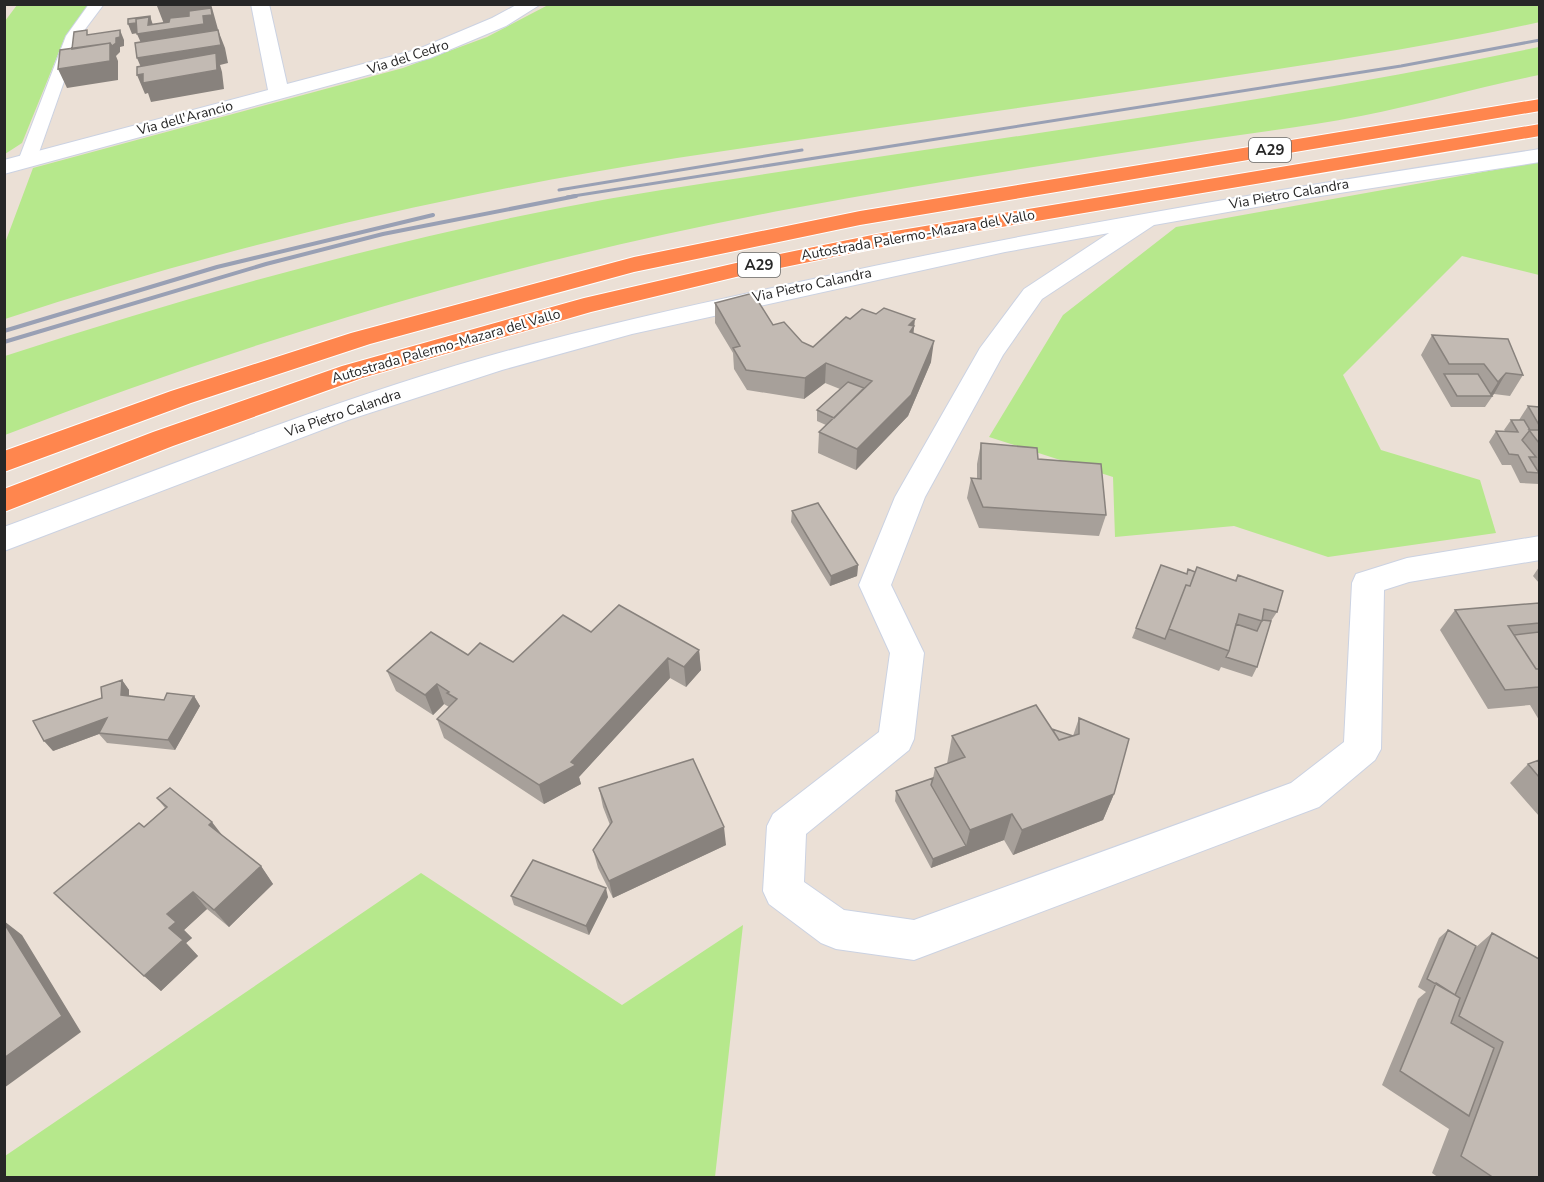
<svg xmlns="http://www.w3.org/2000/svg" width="1544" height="1182" font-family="'Nunito Sans',sans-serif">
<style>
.green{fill:#b6e88c}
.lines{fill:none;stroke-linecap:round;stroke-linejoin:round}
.service-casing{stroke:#cbd2e2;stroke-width:2}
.minor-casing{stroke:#cbd2e2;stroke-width:2}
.secondary-casing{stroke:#cbd2e2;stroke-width:2}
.motorway-casing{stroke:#fff;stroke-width:2}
.service{fill:#fff;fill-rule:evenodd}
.minor{fill:#fff;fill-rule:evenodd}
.secondary{fill:#fff;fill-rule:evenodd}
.motorway{fill:#ff864e;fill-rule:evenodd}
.rail-far1{stroke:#99a0b4;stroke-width:3}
.rail{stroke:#99a0b4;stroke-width:4}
.wall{fill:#a7a09a}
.shaded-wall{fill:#88827d}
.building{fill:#c2bab3;stroke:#88827d;stroke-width:1.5}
.labels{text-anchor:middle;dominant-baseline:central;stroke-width:4.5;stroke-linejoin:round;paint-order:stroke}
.far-street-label{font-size:14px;fill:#272727;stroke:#fff}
.shield{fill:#fff;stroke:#686868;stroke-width:1.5}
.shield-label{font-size:15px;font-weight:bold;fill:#272727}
</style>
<rect width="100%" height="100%" fill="#ebe0d6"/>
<!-- green -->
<path class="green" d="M17 5H90L65 37 22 143 5 154V21Z
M548 5 1539 4 1540 22C1429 47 1318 63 1206 80 1030 107 853 131 677 158 449 194 224 247 5 319V243L33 168 403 68 487 37Z
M1539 47V75C1480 87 1421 104 1361 116 1299 128 1236 135 1173 145 1045 165 917 185 789 209 522 259 258 337 5 435V356C187 297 371 245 560 208 647 191 736 179 824 165 1063 129 1303 96 1539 47Z
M1539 162V275L1462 256 1343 375 1381 450 1480 480 1496 533 1328 557 1234 526 1115 537 1113 477 989 437 1063 315 1176 227Z
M421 873 622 1005 743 925 715 1177H5V1156Z"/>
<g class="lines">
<defs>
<path id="service" d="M89 4H104L80 36 36 161 33 165H21L18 161 66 36Z"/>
<path id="minor" d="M1540 149V162L1301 199 1154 225 1042 299 1003 355 925 497 891 585 924 653 914 739 909 750 806 834 804 882 844 910 914 920 1291 783 1344 742 1352 583 1356 574 1407 558 1540 536V560L1409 582 1384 590 1381 749 1375 760 1319 807 914 960 836 949 821 943 769 904 763 891 767 826 773 814 879 732 890 653 859 585 895 497 980 348 1024 289 1109 233 1005 252 632 334 502 370 348 420 4 551V527C164 468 322 404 485 357 595 326 707 302 818 278 1058 226 1297 186 1540 149Z"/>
<path id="secondary" d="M251 4H269L287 84 416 50 492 18 518 4H541L506 26 430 58 4 174V160L268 90Z"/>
<path id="motorway" d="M1540 99V111L860 225 634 272 370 344 191 403 4 472V451L171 391 351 333 634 257 860 211Z
M1540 124V136L877 248 736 277 591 312 362 378 173 446 4 512V489L153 432 342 366 584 298 736 263 877 234Z"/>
</defs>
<!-- service casing -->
<use href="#service" class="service-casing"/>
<!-- minor casing -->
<use href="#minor" class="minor-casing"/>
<!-- secondary casing -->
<use href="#secondary" class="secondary-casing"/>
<!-- motorway casing -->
<use href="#motorway" class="motorway-casing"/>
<!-- service -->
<use href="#service" class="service"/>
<!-- minor -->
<use href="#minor" class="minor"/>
<!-- secondary -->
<use href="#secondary" class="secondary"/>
<!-- motorway -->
<use href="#motorway" class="motorway"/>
<!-- rail-far1 -->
<path class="rail-far1" d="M559 190 802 150
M567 197 1401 66 1540 40"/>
<!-- rail -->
<path class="rail" d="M4 331 217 267 433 215
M4 342 266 264 383 234 576 196"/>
</g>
<!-- wall -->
<path class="wall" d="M715 303 773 325 802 342 813 347 850 319 913 333 931 362 908 416 856 470 818 453 819 432 826 425 817 421V410L840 389 825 383 804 399 747 390 734 369 733 353 715 323Z
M1432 335 1523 375 1510 396 1494 394 1485 407H1451L1421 355Z
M1528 406 1539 407V484L1520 483 1511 465H1502L1489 442 1496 431H1505L1504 430 1511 420H1519Z
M981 443 1038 459 1106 515 1099 536 979 528 967 498 971 478H977V464Z
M792 511 858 565 857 576 830 586 791 522Z
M1161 565 1187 574 1195 572 1235 580 1238 575 1277 612 1271 621 1257 667 1252 677 1221 667 1219 671 1132 638Z
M1539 567V583L1533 576Z
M1539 603V720L1530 705 1488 709 1440 630 1455 610Z
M591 632 699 650 701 670 686 687 670 678 579 777 581 784 544 804 444 738 437 719 449 707 444 704 433 715 396 691 387 671 468 655 513 662Z
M122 680 129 690V696L164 700 194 696 200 706 175 750 107 743 99 734 53 751 102 698Z
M1079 718 1114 794 1103 820 1013 855 1004 840 931 868 895 801 896 791 933 778 935 768 947 764 952 736 1052 729 1073 736Z
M1539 760V816L1510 783 1528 764Z
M599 788 726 845 613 898 598 868 593 850 610 825 603 807Z
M157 798 224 837 261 866 273 884 229 927 207 909 184 930 192 938 186 943 198 956 161 991 54 893 144 827 165 808Z
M511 896 608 897 589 935 514 905Z
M1448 930 1475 948 1492 933 1539 1178H1439L1432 1173 1449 1129 1382 1085 1418 999 1426 992 1418 987 1439 938Z"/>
<!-- shaded-wall -->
<path class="shaded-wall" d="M169 4H211L219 33 145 52 137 34 151 31 132 34 128 24 150 16 153 25 164 24 157 6Z
M120 30 124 40V46L120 47V52L116 56 118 61V80L67 88 58 69 110 43 116 38Z
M218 30 225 48 228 63 220 65 222 72 224 89 151 102 148 93 145 94 137 75 143 74 145 77 137 58Z
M915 319 912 347 909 325Z
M934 341 931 362 908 416 856 470 857 449Z
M826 363 825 383 804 399 805 378Z
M1506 373 1494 394 1491 396H1489L1498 382Z
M858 565 857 576 830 586 831 576Z
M699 650 701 670 686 687 684 667Z
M668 658 670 678 579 777 581 784 544 804 539 785 571 762Z
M122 680 129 690V705L121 695Z
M437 684 444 704 433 715 425 695Z
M194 696 200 706 175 750 168 740Z
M107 718 99 733V734L53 751 44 741Z
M1114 794 1103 820 1013 855 1022 830Z
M1012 814 1004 840 931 868 933 859 966 846 970 830Z
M212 822 226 840 209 825Z
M724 827 726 845 613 898 609 881Z
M261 866 273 884 229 927 214 910Z
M606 888 608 897 589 935 586 926Z
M193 892 207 909 184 930 192 938 186 943 198 956 161 991 144 976 169 928 167 914Z
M4 921 22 935 81 1032 4 1088Z"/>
<!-- building -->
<path class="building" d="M211 8 212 15 203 16 204 24 137 34 136 19 149 17 148 25 169 22 170 18 189 16V11Z
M150 16V20L149 17 136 19V23L128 24V19Z
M87 30V35L120 30V37L116 38V43L112 46 110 43 72 49 74 32Z
M218 30 221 45 137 58 135 43Z
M110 43V61L58 69 60 50Z
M216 53 217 70 143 83V74L137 75V67Z
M753 293 773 325 784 322 802 342 813 347 846 317 850 319 862 309 876 314 884 308 915 319 909 325 914 326 910 332 934 341 911 395 857 449 819 432 872 381 826 363 805 378 746 370 733 348 740 346 715 303Z
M1432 335 1508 339 1523 375 1506 373 1498 382 1484 364H1449Z
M1444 374H1478L1492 396H1457Z
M848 382 864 388 834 418 817 410Z
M1528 406 1539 407V425Z
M1511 420H1524L1530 430 1522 440 1536 457H1529L1539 473 1527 472 1518 455 1509 454 1496 431 1518 432Z
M1529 430H1539V443Z
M981 443 1037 448 1038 459 1101 464 1106 515 983 507 971 478 981 479Z
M818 503 858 565 831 576 792 511Z
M1161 565 1187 574 1188 569 1195 572 1190 586 1186 585 1165 639 1136 628Z
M1197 567 1236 581 1238 575 1283 591 1277 612 1264 609 1262 621 1239 614 1229 651 1169 629 1186 585 1190 586Z
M1539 603V623L1508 626 1536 669H1539V687L1505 690 1455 610Z
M619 605 699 650 684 667 668 658 571 762 576 765 539 785 437 719 457 699 447 693 449 692 437 684 425 695 387 671 431 632 468 655 480 643 513 662 563 615 591 632Z
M1262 620 1271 621 1257 667 1226 657 1229 651 1236 624 1257 631Z
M1539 632V669H1536L1514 635Z
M122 680 121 695 164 700 167 693 194 696 168 740 99 733 107 718 44 741 33 721 102 698 101 687Z
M1036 705 1059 740 1079 734V718L1129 739 1114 794 1022 830 1012 814 970 830 935 768 965 757 952 736Z
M1052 729 1073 736 1059 740Z
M693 759 724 827 609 881 593 850 612 822 599 788Z
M1539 760V777L1528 764Z
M933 778 931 785 966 846 933 859 896 791Z
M170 788 212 822 209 825 261 866 214 910 193 892 167 914 176 922 169 928 183 940 144 976 54 893 139 823 144 827 167 807 157 798Z
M533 860 606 888 586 926 511 896Z
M4 923 62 1016 4 1058Z
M1448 930 1476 946 1455 995 1427 979Z
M1492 933 1539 959V1178H1494L1461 1156 1503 1042 1459 1016Z
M1436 983 1460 998 1451 1023 1494 1048 1469 1116 1400 1071Z"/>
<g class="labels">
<!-- far-street labels -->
<g class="far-street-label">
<text transform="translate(408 57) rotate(-18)">Via del Cedro</text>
<text transform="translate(185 118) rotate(-15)">Via dell'Arancio</text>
<text transform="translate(1289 194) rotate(-10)">Via Pietro Calandra</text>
<text transform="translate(918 235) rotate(-10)">Autostrada Palermo-Mazara del Vallo</text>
<text transform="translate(812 285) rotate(-12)">Via Pietro Calandra</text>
<text transform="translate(446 346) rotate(-16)">Autostrada Palermo-Mazara del Vallo</text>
<text transform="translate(343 413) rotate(-19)">Via Pietro Calandra</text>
</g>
<!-- shield labels -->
<g class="shield">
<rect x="1249" y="138" width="42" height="24" rx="4.5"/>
<rect x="738" y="253" width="42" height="24" rx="4.5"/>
</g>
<g class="shield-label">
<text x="1270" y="150">A29</text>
<text x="759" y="265">A29</text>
</g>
</g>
<!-- border -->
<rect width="1544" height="1182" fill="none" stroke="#272727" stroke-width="12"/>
</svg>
